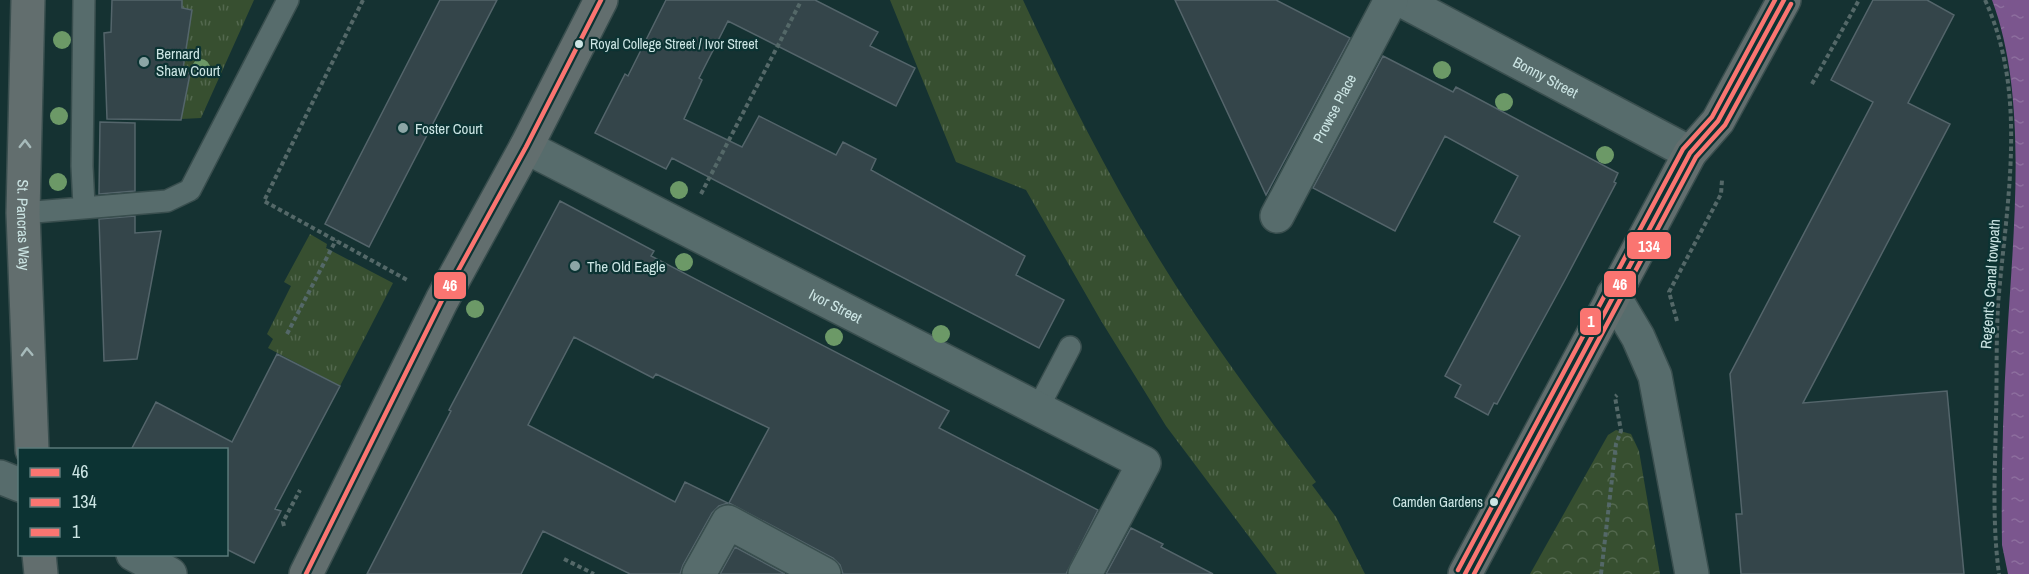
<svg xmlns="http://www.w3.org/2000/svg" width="2029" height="574" font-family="'Archivo Narrow',sans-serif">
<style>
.grass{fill:url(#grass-tufts)}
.forest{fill:url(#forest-crowns)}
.water{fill:url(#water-ripples)}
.building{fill:#34454a;stroke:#54656b;stroke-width:1.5}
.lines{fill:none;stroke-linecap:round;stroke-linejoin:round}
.lane-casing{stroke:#394e4e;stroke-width:24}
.street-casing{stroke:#394e4e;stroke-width:36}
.primary-casing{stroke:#394e4e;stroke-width:36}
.path{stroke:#546868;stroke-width:4;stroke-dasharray:4.5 3;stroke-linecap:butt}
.lane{stroke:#576c6c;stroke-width:21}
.street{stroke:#576c6c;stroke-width:33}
.primary{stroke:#626e6e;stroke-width:33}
.bus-1-casing{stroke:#0c3333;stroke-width:9}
.bus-2-casing{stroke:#0c3333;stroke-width:9}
.bus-3-casing{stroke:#0c3333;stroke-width:9}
.bus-1{stroke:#fa7571;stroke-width:4.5}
.bus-2{stroke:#fa7571;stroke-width:4.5}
.bus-3{stroke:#fa7571;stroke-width:4.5}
.tree{fill:#6c9967}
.oneway{stroke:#a7bbbb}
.bus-dot{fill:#cce5e4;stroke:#0c3333;stroke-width:2}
.poi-dot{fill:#8ca6a6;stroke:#0c3333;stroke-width:2}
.labels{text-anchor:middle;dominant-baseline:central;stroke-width:4.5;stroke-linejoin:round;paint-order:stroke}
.bus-label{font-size:14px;fill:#cce5e4;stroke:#0c3333;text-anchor:start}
.poi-label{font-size:15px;fill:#cce5e4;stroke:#0c3333;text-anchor:start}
.street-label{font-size:15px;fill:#cce5e4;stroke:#0c3333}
.line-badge{stroke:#0c3333;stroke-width:2}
.badge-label{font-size:16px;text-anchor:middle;font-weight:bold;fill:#fff}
</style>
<defs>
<pattern id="grass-tufts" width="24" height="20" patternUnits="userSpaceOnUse" patternTransform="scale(1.5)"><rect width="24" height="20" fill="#374f30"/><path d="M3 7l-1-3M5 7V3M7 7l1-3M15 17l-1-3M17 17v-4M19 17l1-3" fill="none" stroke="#53684e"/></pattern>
<pattern id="forest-crowns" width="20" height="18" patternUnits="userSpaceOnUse" patternTransform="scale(1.5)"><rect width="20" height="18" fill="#374f30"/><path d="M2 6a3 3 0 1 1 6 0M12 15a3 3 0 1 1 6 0" fill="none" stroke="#53684e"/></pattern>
<pattern id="water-ripples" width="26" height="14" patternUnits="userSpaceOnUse" patternTransform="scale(1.5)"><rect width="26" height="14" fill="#7b568e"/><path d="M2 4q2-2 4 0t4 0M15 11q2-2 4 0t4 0" fill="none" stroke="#8d6e9e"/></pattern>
</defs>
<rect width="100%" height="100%" fill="#153232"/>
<!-- grass -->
<path class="grass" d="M182 0H254L201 118 181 119 190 74 183 66V58L192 11 182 8Z
M890 0H1023C1072 106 1130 219 1196 316 1234 372 1275 427 1316 482L1312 485 1336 517 1365 574H1277L1166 426 1100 319 1026 190 956 162Z
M310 234 327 244 326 248 393 283 340 386 268 348 273 339 267 334 291 286 284 282Z"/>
<!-- forest -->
<path class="forest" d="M1616 430 1631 434 1639 451 1660 574H1530L1608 435Z"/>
<!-- water -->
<path class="water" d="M1992 0H2029V574H2008L2002 545C2001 477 2003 408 2007 340 2013 234 2029 98 1992 0Z"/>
<!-- building -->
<path class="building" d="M112 0H182V8L192 10 183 69 190 74 181 120 107 119 104 33 111 32Z
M440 0H497L369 247 325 224Z
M666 0H815L878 32 870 46 915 68 896 106 728 21 699 78 702 80 684 119 742 147 759 116 836 155 843 142 876 159 871 170 1025 256 1016 275 1064 300 1039 348 672 158 666 169 595 133 625 74 628 76Z
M1175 0H1276L1350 38 1266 195Z
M1873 0H1927L1954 15 1908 103 1950 124 1803 403 1947 391 1964 574H1741L1736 514H1742L1730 374 1873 102 1831 80Z
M1383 56 1453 92 1456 87 1618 173 1614 182 1616 183 1566 278 1497 404 1494 403 1488 415 1455 397 1461 385 1445 376 1520 236 1494 222 1518 176 1445 136 1395 231 1313 188Z
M100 122 135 123V191L99 194Z
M560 201 654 251 651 256 949 411 939 428 1098 510 1066 574H843L840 565 833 558 729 503 769 428 656 374 653 378 574 337 528 425 675 502 685 482 728 503 719 506 712 513 683 565 680 574H630L543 531 521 574H367L451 411 449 410Z
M135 216V233L161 231 137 359 104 361 99 219Z
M277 354 340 386 275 509 281 511 254 563 226 549 228 450H131L156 402 232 442Z
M1131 528 1163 544 1161 547 1213 574H1106Z
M735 547 785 574H720Z"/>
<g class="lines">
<defs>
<path id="lane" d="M84 0 82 166 84 206
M23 213 167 201 190 190 288 0
M1038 408 1070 347"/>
<g id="street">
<path id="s1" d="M1401 0 1690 153"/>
<path id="s2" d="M526 147 1144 463 1085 574"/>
<path id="s3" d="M1277 216 1391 0"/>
<path d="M1613 295 1638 337 1655 376 1692 574"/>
<path d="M0 477 20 485"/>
<path d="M133 554 170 574"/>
<path d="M699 574 728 522 824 574"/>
</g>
<g id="primary">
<path id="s4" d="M28 0 23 213 32 450"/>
<path d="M39 554 41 574"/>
<path d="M306 574 442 300 526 147 601 0"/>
<path d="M1465 574 1690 153 1718 121 1784 0"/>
</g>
</defs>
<!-- lane casing -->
<use href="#lane" class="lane-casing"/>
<!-- street casing -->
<use href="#street" class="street-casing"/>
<!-- primary casing -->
<use href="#primary" class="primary-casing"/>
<!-- path -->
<path class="path" d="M363 0 264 201 409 281
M1985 0C2029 96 2006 204 1998 305 1996 343 1997 381 1996 419 1995 471 1992 522 1999 574
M1812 84 1859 0
M701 194 800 3
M1677 321 1669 292 1721 194 1722 180
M287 334 336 240
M284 526 283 522 300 490
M564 559 594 574
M1601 574 1616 444 1621 431 1615 397 1617 395"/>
<!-- lane -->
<use href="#lane" class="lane"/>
<!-- street -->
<use href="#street" class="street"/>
<!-- primary -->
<use href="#primary" class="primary"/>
<defs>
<path id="bus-1" d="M306 574 442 300 526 147 601 0
M1465 574 1690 153 1718 121 1784 0"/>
<path id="bus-2" d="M1474 574 1696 157 1725 125 1791 4"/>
<path id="bus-3" d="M1458 570 1683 149 1712 117 1775 0"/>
</defs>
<!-- bus-1 casing -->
<use href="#bus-1" class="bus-1-casing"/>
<!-- bus-2 casing -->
<use href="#bus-2" class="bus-2-casing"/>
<!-- bus-3 casing -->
<use href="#bus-3" class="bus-3-casing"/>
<!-- bus-1 -->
<use href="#bus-1" class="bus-1"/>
<!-- bus-2 -->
<use href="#bus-2" class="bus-2"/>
<!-- bus-3 -->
<use href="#bus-3" class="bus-3"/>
</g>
<!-- trees -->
<g class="tree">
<circle cx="62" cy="40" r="9"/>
<circle cx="201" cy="68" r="9"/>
<circle cx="1442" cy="70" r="9"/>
<circle cx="1504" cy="102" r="9"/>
<circle cx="59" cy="116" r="9"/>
<circle cx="1605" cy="155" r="9"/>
<circle cx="58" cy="182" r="9"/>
<circle cx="679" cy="190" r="9"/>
<circle cx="684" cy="262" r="9"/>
<circle cx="475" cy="309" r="9"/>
<circle cx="941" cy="334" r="9"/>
<circle cx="834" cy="337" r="9"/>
</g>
<!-- one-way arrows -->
<defs><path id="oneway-chevron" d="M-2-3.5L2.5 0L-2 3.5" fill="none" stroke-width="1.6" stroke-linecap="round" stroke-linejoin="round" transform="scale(1.5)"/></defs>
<g class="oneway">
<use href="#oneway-chevron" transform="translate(25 144) rotate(-89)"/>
<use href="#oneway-chevron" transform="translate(27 352) rotate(-92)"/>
</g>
<!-- markers -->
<g class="bus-dot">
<circle cx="579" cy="44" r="5"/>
<circle cx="1494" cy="502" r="5"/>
</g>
<g class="poi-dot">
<circle cx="144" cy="62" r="6"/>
<circle cx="403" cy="128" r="6"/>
<circle cx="575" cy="266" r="6"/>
</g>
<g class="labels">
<!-- bus labels -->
<g class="bus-label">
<text x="590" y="44">Royal College Street / Ivor Street</text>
<text x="1483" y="502" text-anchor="end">Camden Gardens</text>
</g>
<!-- poi labels -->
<g class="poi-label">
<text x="156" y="53">Bernard<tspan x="156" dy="17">Shaw Court</tspan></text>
<text x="415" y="128">Foster Court</text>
<text x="587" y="266">The Old Eagle</text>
</g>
<!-- street labels -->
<g class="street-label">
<text stroke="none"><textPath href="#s1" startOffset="164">Bonny Street</textPath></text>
<text stroke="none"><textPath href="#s3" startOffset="122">Prowse Place</textPath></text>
<text stroke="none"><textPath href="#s4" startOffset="225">St. Pancras Way</textPath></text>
<text transform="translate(1990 284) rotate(-86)">Regent's Canal towpath</text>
<text stroke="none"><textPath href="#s2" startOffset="348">Ivor Street</textPath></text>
</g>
</g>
<g class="line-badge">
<rect x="1626" y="231" width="46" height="29" rx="6" fill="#fa7571"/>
<rect x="1603" y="270" width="34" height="28" rx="6" fill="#fa7571"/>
<rect x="433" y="271" width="34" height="29" rx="6" fill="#fa7571"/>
<rect x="1579" y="307" width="23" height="29" rx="6" fill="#fa7571"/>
</g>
<g class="badge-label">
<text x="1649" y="252">134</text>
<text x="1620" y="290">46</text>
<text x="450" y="291">46</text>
<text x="1591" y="327">1</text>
</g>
<!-- legend -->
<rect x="18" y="448" width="210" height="108" fill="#0c3333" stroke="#597a7a" stroke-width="1.5"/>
<rect x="30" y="468" width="30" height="9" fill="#fa7571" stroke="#597a7a" stroke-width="1.5"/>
<text x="72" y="478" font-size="18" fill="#cce5e4">46</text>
<rect x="30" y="498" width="30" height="9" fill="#fa7571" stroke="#597a7a" stroke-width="1.5"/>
<text x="72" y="508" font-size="18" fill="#cce5e4">134</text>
<rect x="30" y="528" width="30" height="9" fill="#fa7571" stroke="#597a7a" stroke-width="1.5"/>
<text x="72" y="538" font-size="18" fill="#cce5e4">1</text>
</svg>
